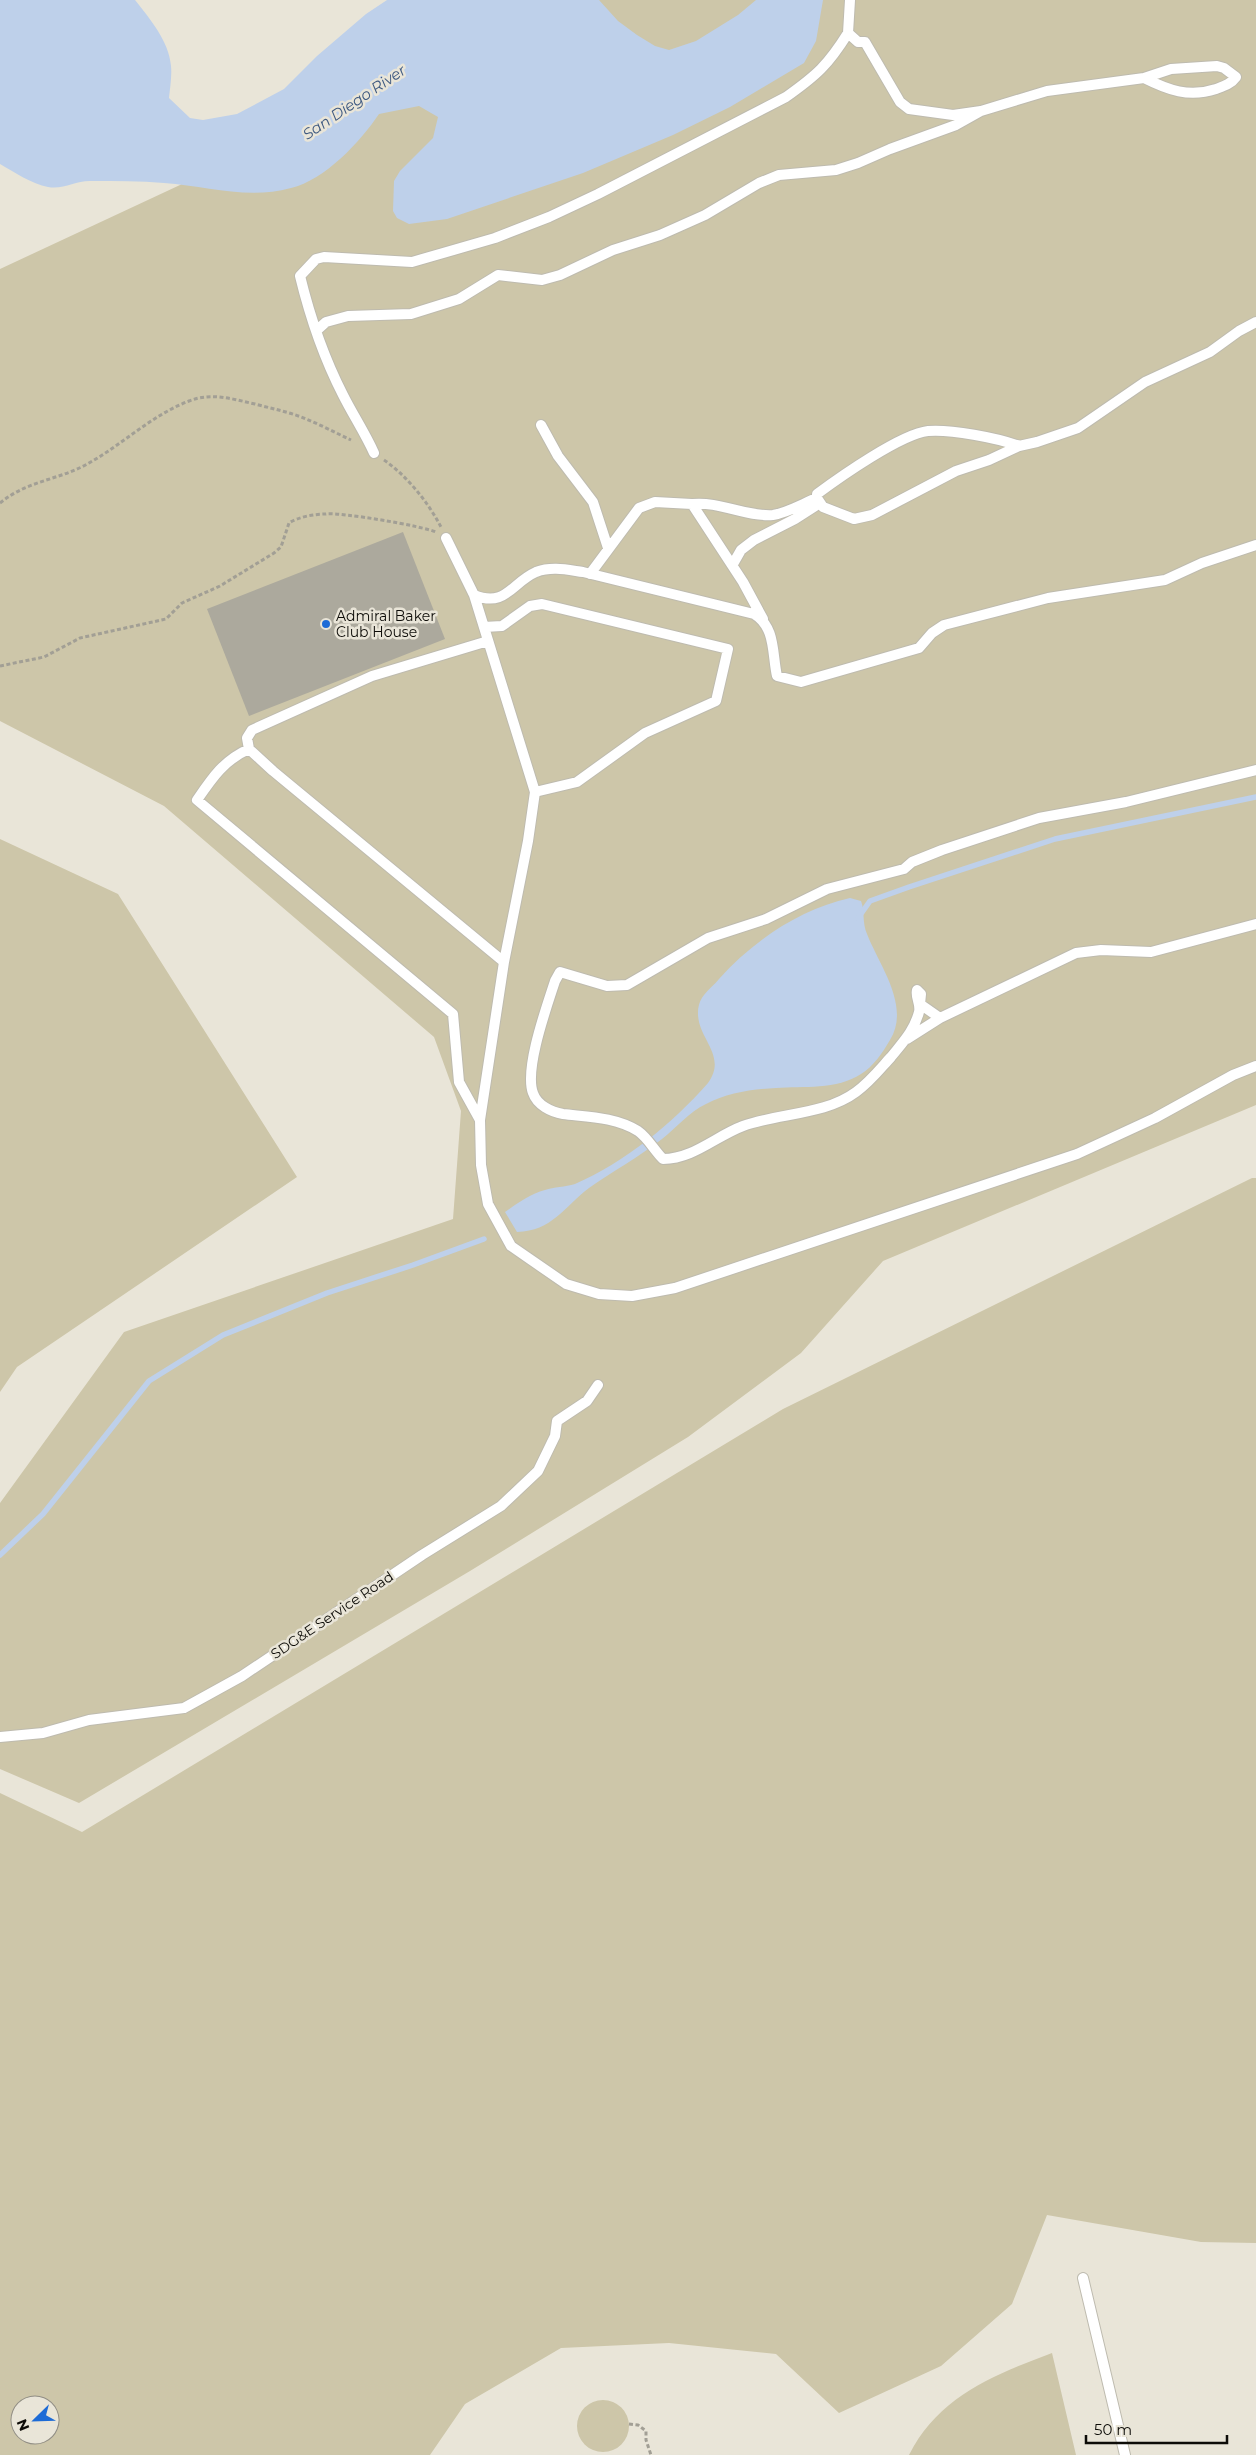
<svg xmlns="http://www.w3.org/2000/svg" width="1256" height="2455" font-family="Montserrat,sans-serif">
<style>
.green{fill:#cdc6a9;fill-rule:evenodd}
.water{fill:#bed0ea}
.lines{fill:none;stroke-linecap:round;stroke-linejoin:round}
.stream{stroke:#bed0ea;stroke-width:5.5}
.building{fill:#aca99d}
.service-casing{stroke:#bebbaf;stroke-width:12}
.path{stroke:#a29f95;stroke-width:3;stroke-dasharray:4 2.5;stroke-linecap:butt}
.service{stroke:#fff;stroke-width:10}
.poi-dot{fill:#1d6bd6;stroke:#e9e5d8;stroke-width:2}
.labels{text-anchor:middle;dominant-baseline:central;stroke-width:5;stroke-linejoin:round;paint-order:stroke}
.poi-label{font-size:14px;fill:#0d0c08;stroke:#e9e5d8;text-anchor:start}
.street-label{font-size:14px;fill:#0d0c08;stroke:#e9e5d8}
.water-label{font-size:15px;font-style:italic;fill:#3e5980;stroke:#e9e5d8}
</style>
<rect width="100%" height="100%" fill="#e9e5d8"/>
<!-- green -->
<path class="green" d="M441 0H1256V1105L883 1261 801 1353 688 1437 470 1571 79 1803 0 1769V1503L124 1332 453 1219 461 1111 434 1037 164 806 0 721V269L180 185Z
M0 839 118 894 297 1177 17 1367 0 1392Z
M1252 1178H1256V2243L1201 2242 1047 2215 1012 2304 941 2366 839 2413 776 2354 669 2343 561 2348 465 2404 430 2455H0V1793L82 1832 783 1409ZM20 2405H50V2435H20Z
M1052 2353 1076 2455H909C939 2396 994 2375 1052 2353Z
M577 2426a26 26 0 1 1 52 0a26 26 0 1 1-52 0Z"/>
<!-- water -->
<path class="water" d="M0 0H135C150 19 169 41 171 66 172 76 170 88 169 98L190 118 203 120 237 114 284 89 317 56 366 14 387 0H599L618 21 637 35 655 46 669 50 696 41 738 15 756 0H823L816 41 804 63 730 107 673 135 583 173 447 219 409 224 397 218 393 211 394 181 400 171 433 138 438 117 419 106 379 114C360 142 325 180 291 188 247 200 208 186 164 183 140 181 116 181 92 181 76 180 64 190 48 187 32 184 14 172 0 164Z
M850 898 861 901C865 911 862 923 867 934 879 965 911 1006 890 1040 883 1052 873 1067 861 1074 837 1090 803 1086 776 1088 752 1089 727 1093 706 1104 689 1112 676 1128 662 1139 639 1157 613 1171 589 1188 564 1207 552 1231 517 1232L505 1212C518 1203 530 1194 545 1190 554 1187 565 1187 575 1184 624 1163 673 1123 708 1083 728 1055 697 1039 698 1012 699 995 709 991 719 979 753 941 800 909 850 898Z"/>
<g class="lines">
<!-- stream -->
<path class="stream" d="M858 918 870 901 909 887 1055 839 1256 797
M0 1555 43 1514 149 1381 223 1335 327 1293 413 1265 484 1239"/>
</g>
<!-- building -->
<path class="building" d="M403 532 445 639 249 716 207 609Z"/>
<g class="lines">
<defs>
<path id="service" d="M850 0 848 33 858 42H865L900 102 909 109 953 115 981 111 1047 91 1144 78 1171 69 1217 66 1224 68 1236 77C1231 84 1224 86 1216 89 1189 98 1168 90 1144 78
M316 331 326 322 348 316 411 314 459 299 498 275 542 280 560 275 613 250 660 235 705 215 759 183 779 175 836 170 858 163 890 149 956 125 981 111
M541 425 558 456 593 502 608 548
M1019 446C998 438 950 429 928 431 901 434 840 477 817 494V498L823 507 854 519 872 515 956 471 989 460 1019 446 1037 442 1078 428 1145 382 1210 352 1239 331 1256 322
M374 453C365 433 353 415 343 395 324 358 310 317 300 276L316 259 324 257 412 262 495 238 549 217 598 194 786 97C817 75 828 65 848 33
M446 538 474 595 535 792 528 841 504 962 480 1120 481 1165 488 1204 511 1246 566 1284 599 1294 632 1296 675 1288 1077 1154 1155 1118 1233 1075 1256 1066
M733 564 741 550 754 540 795 519 820 503
M590 574 639 508 655 502 692 504
M474 595C506 608 511 583 536 572 552 566 568 570 583 572L754 614C776 627 772 654 777 676L801 682 919 648 932 633 944 625 1048 598 1165 580 1202 563 1256 545
M763 619 743 582 692 504C720 501 745 517 773 515 787 513 804 503 817 498
M484 627 502 626 530 606 542 604 728 649 716 701 645 733 577 782 535 792
M488 641 372 676 252 730 247 738 249 749 273 771 504 962
M249 749C224 760 212 778 197 800L453 1014 459 1082 480 1120
M1256 770 1126 802 1039 818 942 850 912 862 904 869 827 889 766 919 708 938 627 985 607 986 560 972 555 981C547 1006 524 1069 533 1093 537 1105 551 1112 563 1114 588 1117 615 1117 638 1131 648 1138 654 1150 663 1159 693 1159 716 1136 743 1126 779 1113 825 1115 856 1092 870 1082 880 1069 891 1057 903 1042 914 1031 919 1012 921 1004 915 997 917 990L921 994 920 1004 940 1018 1076 953 1101 950 1151 952 1256 924
M907 1039 940 1018
M0 1737 43 1733 89 1720 184 1708 242 1676 422 1555 501 1506 538 1471 555 1436 557 1421 587 1401 598 1385
M1083 2278 1125 2455"/>
</defs>
<!-- service casing -->
<use href="#service" class="service-casing"/>
<!-- path -->
<path class="path" d="M384 460C407 476 428 502 441 527
M0 503C28 480 60 480 89 463 123 444 152 415 189 401 212 392 232 399 255 404 273 409 290 412 306 419 321 425 336 433 351 440
M0 666 44 657 80 638 166 619 182 603 220 586 274 553 281 547 289 523C298 517 314 514 326 514 341 512 422 526 436 532
M629 2424 638 2425 646 2431V2440L651 2455"/>
<!-- service -->
<use href="#service" class="service"/>
</g>
<!-- markers -->
<circle class="poi-dot" cx="326" cy="624" r="5"/>
<g class="labels">
<!-- poi labels -->
<g class="poi-label">
<text x="336" y="616">Admiral Baker<tspan x="336" dy="16">Club House</tspan></text>
</g>
<!-- street labels -->
<g class="street-label">
<text transform="translate(332 1615) rotate(-34)">SDG&amp;E Service Road</text>
</g>
<!-- water labels -->
<g class="water-label">
<text transform="translate(354 102) rotate(-34)">San Diego River</text>
</g>
</g>
<!-- north arrow -->
<g transform="translate(35 2420) rotate(247)"><circle r="24" fill="#e9e5d8" stroke="#918e85"/>
<path d="M0-4L9 19L0 12L-9 19Z" fill="#1d6bd6"/>
<text y="-8" font-size="14" font-weight="bold" text-anchor="middle" fill="#0d0c08">N</text>
</g>
<!-- scale -->
<path d="M1086 2435v8h141v-8" fill="none" stroke="#0d0c08" stroke-width="2.5"/>
<text x="1094" y="2435" font-size="15" fill="#0d0c08" stroke="#e9e5d8" stroke-width="4" paint-order="stroke">50 m</text>
</svg>
